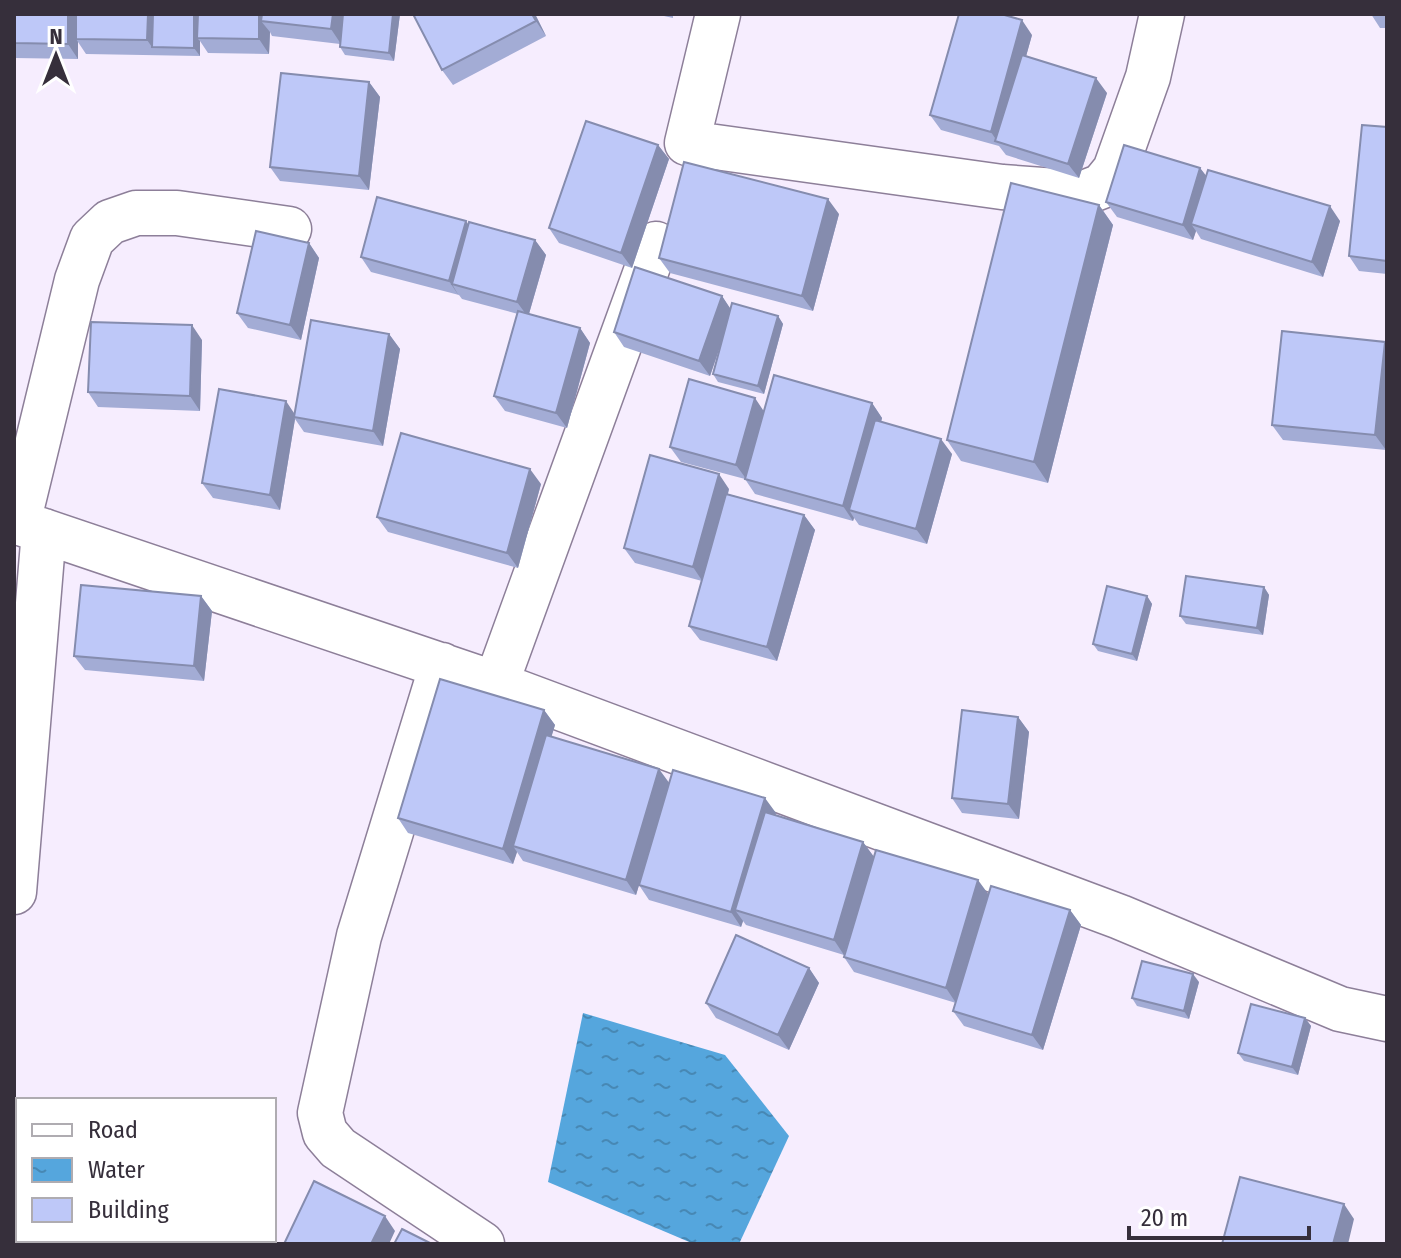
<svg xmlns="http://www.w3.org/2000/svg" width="1401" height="1258" font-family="'Fira Sans Condensed',sans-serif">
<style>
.water{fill:url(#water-ripples)}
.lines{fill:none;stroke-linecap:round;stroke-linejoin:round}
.minor-casing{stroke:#8d7f99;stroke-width:47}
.minor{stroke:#fff;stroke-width:44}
.wall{fill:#a3acd5}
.shaded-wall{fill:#858cae}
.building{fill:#bec8f8;stroke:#858cae;stroke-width:2}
</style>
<defs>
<pattern id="water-ripples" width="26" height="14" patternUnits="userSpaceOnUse" patternTransform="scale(2)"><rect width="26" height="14" fill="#55a6dd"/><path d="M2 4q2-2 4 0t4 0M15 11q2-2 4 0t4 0" fill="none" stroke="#4788b4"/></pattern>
</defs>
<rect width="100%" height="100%" fill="#f6edfe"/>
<!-- water -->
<path class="water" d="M583 1013 725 1055 789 1136 739 1244H694L548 1182Z"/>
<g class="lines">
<defs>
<path id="minor" d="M718 14 687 143 1002 187 1084 193 1102 186 1115 170 1148 77 1162 14
M14 521 496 684 1120 917 1340 1009 1387 1019
M18 523 77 280 92 239 110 222 136 213H177L289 229
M442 665 359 936 320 1113 325 1133 338 1148 482 1244
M496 684 656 244
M14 892 44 531"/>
</defs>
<!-- minor casing -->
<use href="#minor" class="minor-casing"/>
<!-- minor -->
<use href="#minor" class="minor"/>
</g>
<!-- wall -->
<path class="wall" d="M14 14H400L394 61 345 55 340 47V44L272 36 270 32 269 54 208 53 200 41V56L86 54 78 42V59L14 58Z
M413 14H535L546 36 453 85 442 70Z
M655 14H673V18Z
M1371 14H1387V28H1380Z
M1032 35 1026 56 1107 93 1079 178 1006 155 999 146 941 130 930 115Z
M369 82 380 97 369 190 280 181 270 167Z
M1387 127V274L1359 271 1349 256Z
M658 145 669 159 632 268 559 243 549 228Z
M1200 168 1206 176 1340 221 1323 277 1201 239 1196 231 1193 240 1117 217 1106 202Z
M1099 205 1113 225 1048 483 961 461 947 440Z
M839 214 813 311 670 273 659 258Z
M468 225 535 240 546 255 529 314 580 328 590 343 567 428 505 411 494 396 518 314 462 299 459 295 371 272 361 257Z
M309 243 319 258 301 340 248 328 237 313Z
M722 296 730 309 778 316 783 324 764 394 718 382 713 374 722 341 710 376 624 347 614 332Z
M389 334 400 349 383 446 304 432 295 419 280 510 213 498 202 483 294 414Z
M202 340 200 411 98 407 88 392Z
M1385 342 1387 345 1386 450 1283 440 1272 425Z
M872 403 882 418 881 422 952 454 927 544 859 525 854 518 853 521 755 494 745 479 681 462 670 447 764 411Z
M541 484 518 568 388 532 377 517Z
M729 489 728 494 804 515 815 530 777 661 700 640 689 626 702 581 635 563 624 548Z
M1264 587 1269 595 1263 635 1186 624 1180 616Z
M201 596 212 611 204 681 85 670 74 656Z
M1147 596 1152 604 1137 661 1098 651 1093 644Z
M544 710 555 725 551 737 669 784 776 813 775 815 863 842 874 857 844 955 746 925 743 921 741 927 649 900 639 885 636 895 523 861 517 852 513 864 408 833 398 818Z
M1018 717 1029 732 1019 819 962 813 952 798Z
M989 895 1070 910 1081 925 1043 1050 964 1026 953 1011 956 1003 854 972 844 957Z
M809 968 819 983 789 1050 716 1018 706 1003Z
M1199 982 1189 1019 1137 1006 1132 998Z
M1305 1018 1311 1026 1298 1075 1244 1061 1238 1053Z"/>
<!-- shaded-wall -->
<path class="shaded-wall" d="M68 14H79L76 39 78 42V59L68 44Z
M148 14H158L152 47 147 40Z
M194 14H200L197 38 200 41V56L194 48Z
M259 14H270L261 21 270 32 269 54 259 39Z
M333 14H345L341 44 331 29Z
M393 14H400L394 61 389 53Z
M532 14H535L546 36 536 21Z
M1022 20 1032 35 1002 143 997 141 991 132Z
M1096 78 1107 93 1079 178 1068 164Z
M369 82 380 97 369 190 359 176Z
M658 145 669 159 632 268 621 253Z
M1200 168 1211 182 1191 224 1196 231 1193 240 1183 225Z
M828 199 839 214 813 311 802 296Z
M1099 205 1113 225 1048 483 1034 462Z
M1330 206 1340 221 1323 277 1312 262Z
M466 221 476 236 452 284 459 296 449 281Z
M535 240 546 255 528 317 517 302Z
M309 243 319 258 301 340 290 325Z
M722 296 732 311 710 376 699 361Z
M778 316 783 324 764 394 758 386Z
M192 325 202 340 200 411 190 396Z
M580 328 590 343 567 428 556 413Z
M389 334 400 349 383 446 373 431Z
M1385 342 1387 345 1386 450 1375 435Z
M755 398 765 413 747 480 736 465Z
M286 401 296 416 294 417 295 419 280 510 270 495Z
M872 403 882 418 856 512 849 510 854 518 853 521 843 506Z
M941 439 952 454 927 544 916 529Z
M530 469 541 484 518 568 507 553Z
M719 474 729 489 703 582 693 567Z
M804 515 815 530 777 661 767 647Z
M1264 587 1269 595 1263 635 1257 628Z
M201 596 212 611 204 681 194 666Z
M1147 596 1152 604 1137 661 1132 654Z
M544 710 555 725 518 848 513 846 517 852 513 864 503 849Z
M1018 717 1029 732 1019 819 1008 804Z
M659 769 670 784 636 895 626 880Z
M765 798 776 813 745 913 735 910 743 921 741 927 731 912Z
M863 842 874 857 844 955 834 940Z
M978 880 989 895 956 1003 946 988Z
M1070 910 1081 925 1043 1050 1032 1035Z
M809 968 819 983 789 1050 778 1035Z
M1193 974 1199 982 1189 1019 1184 1011Z
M1305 1018 1311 1026 1298 1075 1292 1067Z
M1344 1204 1354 1219 1348 1244H1333Z
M385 1216 395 1231 389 1244H371Z"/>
<!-- building -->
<path class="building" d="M14 14H68V44L14 43Z
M76 14H148L147 40 76 39Z
M153 14H194V48L152 47Z
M198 14H259V39L197 38Z
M262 14H333L331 29 261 21Z
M343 14H393L389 53 340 47Z
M413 14H532L536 21 442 70Z
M959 14H1001L1022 20 991 132 930 115Z
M1022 55 1096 78 1068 164 995 141Z
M281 73 369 82 359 176 270 167Z
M586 121 658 145 621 253 549 228Z
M1362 125 1387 127V261L1349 256Z
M1124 145 1200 168 1183 225 1106 202Z
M684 162 828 199 802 296 659 258Z
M1208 170 1330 206 1312 262 1191 224Z
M1011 183 1099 205 1034 462 947 440Z
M377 197 466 221 449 281 361 257Z
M469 222 535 240 517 302 452 284Z
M256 231 309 243 290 325 237 313Z
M635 267 722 296 699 361 614 332Z
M732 303 778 316 758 386 713 374Z
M518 311 580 328 556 413 494 396Z
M311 320 389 334 373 431 294 417Z
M91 322 192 325 190 396 88 392Z
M1282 331 1385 342 1375 435 1272 425Z
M774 375 872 403 843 506 745 479Z
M689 379 755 398 736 465 670 447Z
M219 389 286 401 270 495 202 483Z
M875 420 941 439 916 529 849 510Z
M401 433 530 469 507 553 377 517Z
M650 455 719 474 693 567 624 548Z
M726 494 804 515 767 647 689 626Z
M1186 576 1264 587 1257 628 1180 616Z
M81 585 201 596 194 666 74 656Z
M1107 586 1147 596 1132 654 1093 644Z
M440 679 544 710 503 849 398 818Z
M962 710 1018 717 1008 804 952 798Z
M546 735 659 769 626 880 513 846Z
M673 770 765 798 731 912 639 885Z
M765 812 863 842 834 940 735 910Z
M876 850 978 880 946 988 844 957Z
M991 886 1070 910 1032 1035 953 1011Z
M736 935 809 968 778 1035 706 1003Z
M1142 961 1193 974 1184 1011 1132 998Z
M1251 1004 1305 1018 1292 1067 1238 1053Z
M1240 1177 1344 1204 1333 1244H1222Z
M314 1181 385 1216 371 1244H284Z
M402 1229 432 1244H394Z"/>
<!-- border -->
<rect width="1401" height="1258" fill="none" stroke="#362f3b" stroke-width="32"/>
<!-- legend -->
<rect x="16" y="1098" width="260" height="144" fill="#ffffff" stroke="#afacb1" stroke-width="2"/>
<rect x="32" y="1124" width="40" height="12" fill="#ffffff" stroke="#afacb1" stroke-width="2"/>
<text x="88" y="1138" font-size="24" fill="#362f3b">Road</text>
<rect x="32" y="1158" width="40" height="24" fill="url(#water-ripples)" stroke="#afacb1" stroke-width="2"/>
<text x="88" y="1178" font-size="24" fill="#362f3b">Water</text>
<rect x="32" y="1198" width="40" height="24" fill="#bec8f8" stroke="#afacb1" stroke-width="2"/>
<text x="88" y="1218" font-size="24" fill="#362f3b">Building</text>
<!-- north arrow -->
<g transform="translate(56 56)" stroke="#ffffff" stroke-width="6" paint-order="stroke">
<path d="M0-6L14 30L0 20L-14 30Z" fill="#362f3b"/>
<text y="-12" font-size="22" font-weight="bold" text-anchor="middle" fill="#362f3b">N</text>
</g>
<!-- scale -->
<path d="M1129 1226v12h180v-12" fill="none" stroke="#362f3b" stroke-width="4"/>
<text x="1141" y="1226" font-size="24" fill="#362f3b" stroke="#ffffff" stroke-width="6" paint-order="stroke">20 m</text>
</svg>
